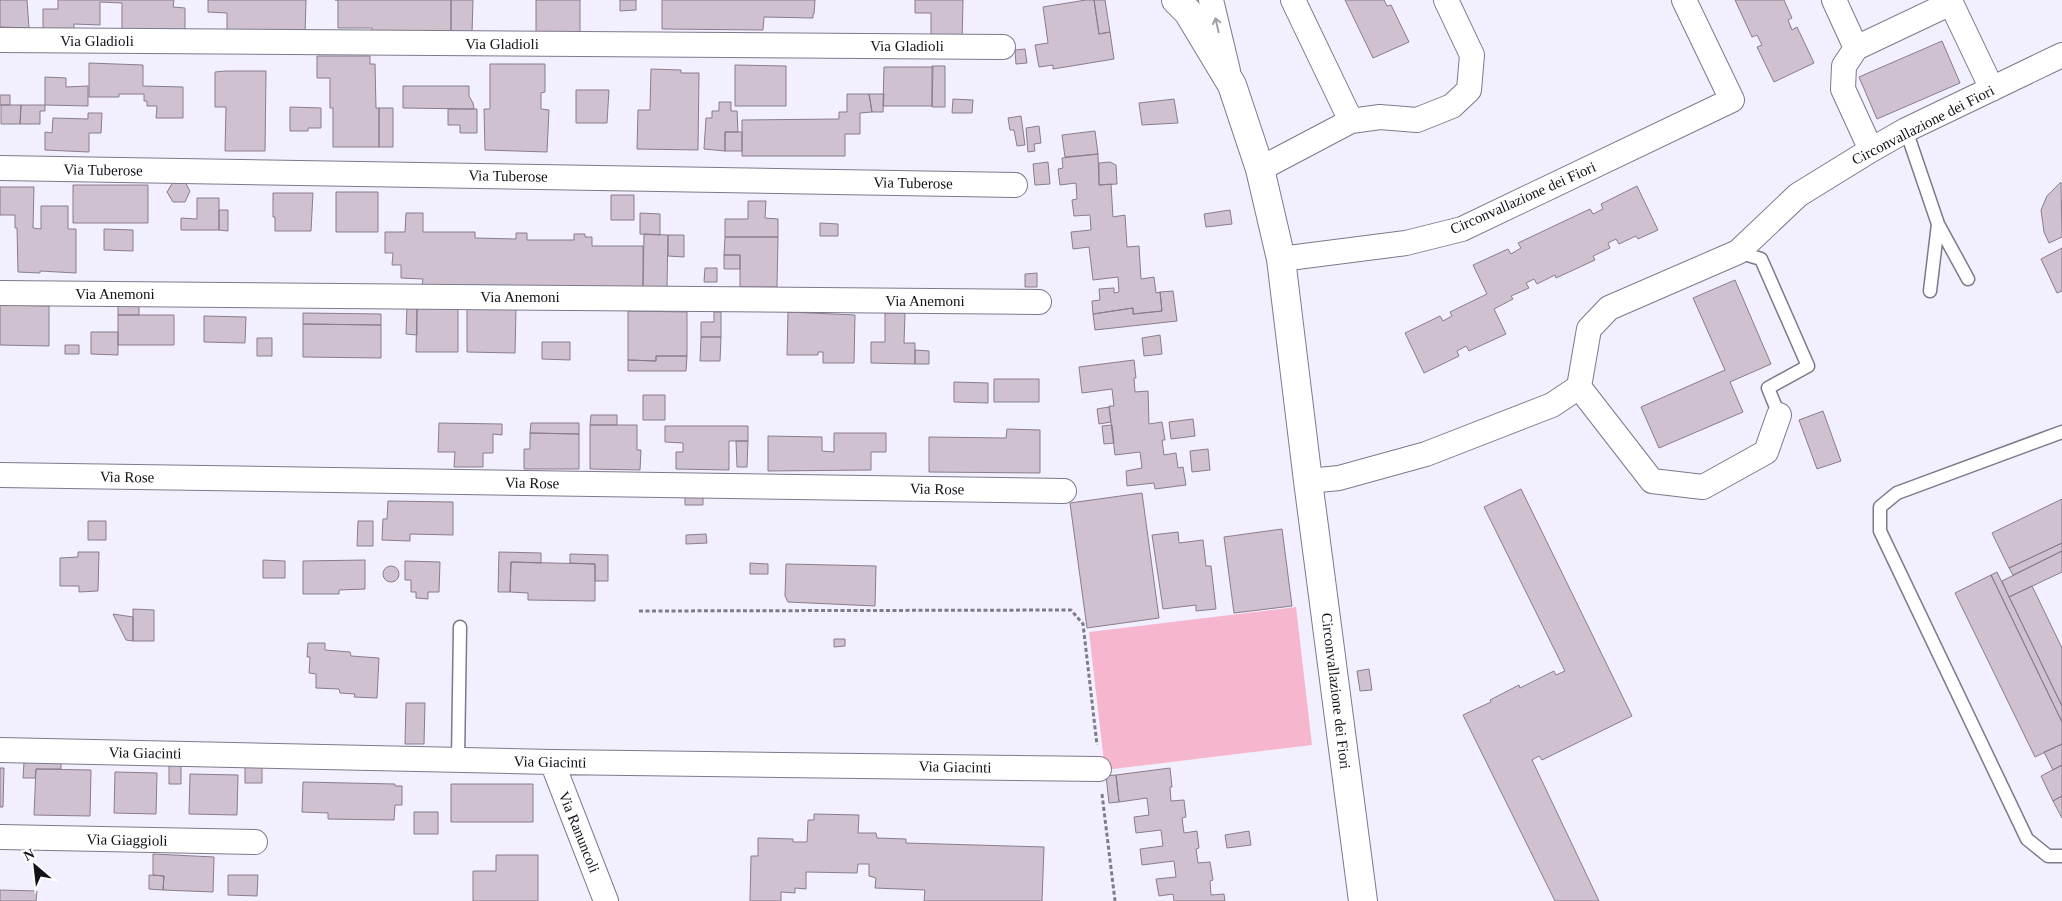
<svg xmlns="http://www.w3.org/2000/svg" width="2062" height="901" font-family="'Times New Roman',serif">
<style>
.pitch{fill:#f6b6ce}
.building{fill:#cfc1d0;stroke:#8a7d8b}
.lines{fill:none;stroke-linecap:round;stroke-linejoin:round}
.service-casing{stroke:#7d798a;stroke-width:15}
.minor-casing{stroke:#7d798a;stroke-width:26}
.tertiary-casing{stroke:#7d798a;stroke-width:30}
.path{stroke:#7e7c87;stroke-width:3;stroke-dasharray:4 2.5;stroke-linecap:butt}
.service{stroke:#fff;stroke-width:12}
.minor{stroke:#fff;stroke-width:24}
.tertiary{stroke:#fff;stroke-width:28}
.oneway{stroke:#a1a0a3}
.labels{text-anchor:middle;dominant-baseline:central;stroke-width:4;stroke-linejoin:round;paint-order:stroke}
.street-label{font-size:15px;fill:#131218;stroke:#fff}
</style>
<rect width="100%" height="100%" fill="#f2efff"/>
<!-- pitch -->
<path class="pitch" d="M1296 607 1312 745 1105 770 1089 632Z"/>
<!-- building -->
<path class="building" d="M0 0H27L29 28 0 27Z
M58 0H174L173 7 185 8V30L122 29V3L100 2V25L74 24V31H43V9H58Z
M208 0H306L305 34 227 32V13L208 12Z
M335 0H451V34L372 40V28H338V0Z
M451 0H473L472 32 451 33Z
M536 0H580V32H536Z
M620 0H636V10L620 11Z
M662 0H815L814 14H813V18L764 17 763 30 662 29Z
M915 0H963L962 43 931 42V13H915Z
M1086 0H1094L1099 34 1110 32 1114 59 1053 69V65L1039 67 1035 45 1048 43 1043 7Z
M1094 0H1105L1110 32 1099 34Z
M1345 0H1384L1387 6 1391 5 1409 42 1373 58Z
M1735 0H1784L1792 18 1788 20 1792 30 1797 27 1814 63 1774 82 1757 47 1762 45 1757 35 1752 37Z
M1942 41 1960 83 1877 119 1859 77Z
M1025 49 1027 63 1016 64 1015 50Z
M317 56H370V64H375L376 108H379V147H333V108H330V78H317Z
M89 63 143 65V86L183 87V118H156L157 106H147V101H144V94H119V97H89Z
M490 64H545V92L541 93V109L549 110 547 152 485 150 484 109H490Z
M735 65 786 66V106H735Z
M932 66H945V107H932Z
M884 67H933L932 106H883Z
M651 69 681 70V73H699L698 150 637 149 638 110H650Z
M226 71H266L265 151H225L226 107H215V72Z
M45 77 66 78V87L88 86V106L45 105Z
M403 86H469V96L473 103 474 109 403 108Z
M576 90H609L607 123H576Z
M847 94H869L872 112 860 113V134H845V156H742V120L839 119V112H847Z
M869 94H884L883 112H872Z
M0 95H10V105H0Z
M953 99 973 100 972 113H952Z
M1174 99 1178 123 1142 125 1139 103Z
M719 102H731V111H737L738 132H725V151L704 149 706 118H712V111H719Z
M1 105H21L20 124H1Z
M21 105H45V111H40V124H20Z
M290 107 321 108V128H308V131H290Z
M379 108H393V147H379Z
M448 109H477V133H460V125H448Z
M88 113H102L101 133H89V152L45 150V132L52 133 53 118 88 119Z
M1021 116 1025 145 1017 146 1014 130H1010L1008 118Z
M1039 126 1041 143 1034 144 1035 151 1028 152 1026 128Z
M1095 131 1098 154 1065 157 1062 135Z
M725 132H742V151H725Z
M1098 154 1099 185 1111 184 1113 217 1125 215 1127 247 1139 246 1141 279 1154 277 1156 293 1160 292 1162 311 1133 314V308L1093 314 1092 301 1100 300 1099 289 1114 288V293L1119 292 1118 277 1093 280 1089 247 1073 249 1071 232 1091 230 1090 215 1074 216 1072 200 1077 199 1076 183 1060 185 1058 169 1063 168 1062 158Z
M1048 162 1050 184 1035 185 1033 164Z
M1110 162 1116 165 1117 184 1099 185V163Z
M173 182H185L190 191 185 202H173L167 192Z
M2061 182 2062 237 2049 243 2044 232 2041 210 2047 196Z
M73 185H148V223H73Z
M1637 186 1658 230 1638 239 1636 236 1619 244 1616 239 1608 243 1610 248 1593 256 1595 260 1556 278 1555 275 1537 284 1534 279 1526 283 1529 288 1511 296 1513 299 1494 309 1506 334 1469 351 1466 346 1457 351 1459 356 1424 373 1405 333 1440 316 1443 321 1452 316 1450 312 1487 294 1473 265 1508 249 1511 254 1521 248 1518 243 1590 209 1593 214 1603 209 1601 204Z
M0 187H34L33 228 41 229V206H68V229H76V273L40 271V273L18 272 17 228H15V215H0Z
M336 192H378V232H336Z
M273 193H313L311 231H275V217H273Z
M611 195H634V220H611Z
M197 198H219V230H181V218L197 219Z
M748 201H766L765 218 778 219V237H725V219H748Z
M219 210H228V231L219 230Z
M1230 210 1232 224 1206 227 1204 214Z
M406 213H423V232H475V238L516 239V233H527V240H574V234H585V237H592V246H643V287L422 285 423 279 401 278V265H392L393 253H385V232H405Z
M640 213 660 214V235L640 234Z
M820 223 838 224V236H820Z
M104 229 133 230V251L104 250Z
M644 234 668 235 667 287H643Z
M668 235H684V257L668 256Z
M725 237H778L777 287H740V255H724Z
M2062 248V291L2057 293 2041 259Z
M724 255H740V269H724Z
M705 268H717V282H704Z
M1037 273V287H1025V274Z
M1735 280 1771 364 1730 382 1743 412 1659 448 1641 407 1725 370 1693 298Z
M1173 291 1177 321 1095 330 1093 314 1133 308V314L1162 311 1160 292Z
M118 301H139V315H118Z
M0 305 49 306V346L0 345Z
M407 306H417V335L406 334Z
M417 307 458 308V352H416Z
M467 308 516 309 515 353 467 352Z
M628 311 687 312V356H656V361L628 360Z
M714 312H721V337H701V322H714Z
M788 312 855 315 854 363H823V352H818V355H787Z
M303 313 381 314V325L303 324Z
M885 313H905L904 343H915V364L871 363V342H885Z
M118 315H174V345H118Z
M204 316 246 317 245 343 204 342Z
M303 324 381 325V358L303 357Z
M91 332H118V355L91 354Z
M1160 335 1162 354 1144 356 1142 338Z
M701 337H721L720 361H700Z
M257 338H272V356H257Z
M542 342H570V360L542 359Z
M65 345H79V354H65Z
M915 350 929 351V364H915Z
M656 356H687L686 371H628V360L656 361Z
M1134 360 1136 378H1134L1135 392 1148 391 1149 424 1162 422 1165 440H1162L1164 455 1176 453 1178 468 1183 467 1186 485 1155 489 1154 483 1127 486 1126 471 1142 468 1140 452 1115 455 1109 406H1114L1112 389 1082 393 1079 367Z
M994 379H1039V402H994Z
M954 382 988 383V403L954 402Z
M643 395H665V420H643Z
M1109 407 1111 422 1099 424 1097 409Z
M1823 411 1841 461 1817 469 1799 420Z
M591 415H617V425H590Z
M1193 419 1195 436 1171 439 1169 422Z
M439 423 502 424V435L493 434V453H483V467H454L455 452H438Z
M531 423H579V434L530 433Z
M590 425H637V450H641L640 470 590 469Z
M1112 425 1114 443 1104 444 1102 426Z
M665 426H748V441H729V470L676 469V452H683V443L665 442Z
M1007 429 1040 430V473L929 472V437L1006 438Z
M530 433 579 434V469H524V449H530Z
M834 433H886V452H871V470L768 471V436L822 437V451L834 452Z
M736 441H748L747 467H737Z
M1208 449 1210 470 1192 472 1190 451Z
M1521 489 1632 716 1542 760 1539 756 1532 760 1599 901H1555L1463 715 1491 702 1490 700 1519 685 1520 688 1554 671 1556 675 1565 671 1484 507Z
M1142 493 1159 618 1087 628 1070 503Z
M685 497H703V505H685Z
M2062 499V543L2009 568 1992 533Z
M388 501 453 502V535L410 534V541L382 540 383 519H387Z
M88 521H106V540H88Z
M358 521H373V546H357Z
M1282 529 1292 606 1234 613 1224 537Z
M1178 532 1179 543 1203 540 1206 566H1211L1216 609 1196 611V605L1163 609 1152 535Z
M706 534 707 543 686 544V535Z
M2062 543V551L2013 575 2009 568Z
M2062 551V572L2009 597 2002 581Z
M78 552H99L98 591 79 592V586H60V558L78 557Z
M499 552 541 553V563L511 562 510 592H498Z
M570 554 608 555V581H595V564L570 563Z
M263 560 285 561V578H263Z
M365 560V589L339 590V594H303V561Z
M405 561 440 562 439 592H428V599L416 598V592H411V580H405Z
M511 562 595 564V601L528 600V593L510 592Z
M750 563 768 564V574H750Z
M786 564 876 566 875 606 788 602 785 596Z
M383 574a8 8 0 1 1 16 0a8 8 0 1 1-16 0Z
M1997 572 2062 706V722L1991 575Z
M1991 575 2062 722V744L2035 757 1955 593Z
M2032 586 2062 648V706L2009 597Z
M133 609 154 610V641H133Z
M113 614 133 617V641L126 640Z
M834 639H845V646L834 647Z
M308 643H325V650L350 652 351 656 379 658 377 698 354 697 355 694 340 693 339 689 316 688V674L309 673 310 657H307Z
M1369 669 1372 690 1360 691 1357 671Z
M406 703H425L424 744H405Z
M2062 744V765L2053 770 2044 752Z
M24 762H61V769H36L35 778H23Z
M169 765H181V784H169Z
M2062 765V796L2053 801 2041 776Z
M245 766H262V783H245Z
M0 768H4L3 807H0Z
M1170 768 1172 787H1170L1171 801 1184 800 1186 817 1182 818 1184 833 1197 831 1199 848 1196 849 1198 863 1210 862 1213 880 1210 881 1211 895 1224 894 1225 901H1174L1173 894 1159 896 1156 879 1176 877 1174 861 1142 865 1140 849 1163 846 1161 830 1136 833 1134 817 1149 815 1147 798 1119 802 1116 775Z
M36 769 91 770 90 816 34 815Z
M115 772 157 773 156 814 114 813Z
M190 774 238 775 237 815 189 814Z
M1116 775 1119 802 1109 803 1106 776Z
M303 782 395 784V786H402V805H395L394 820 328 819V813L302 812Z
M451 784H533V822H451Z
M2062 796V818L2053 801Z
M414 812H438V834H414Z
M814 814 859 815 858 833H876L877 838 906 839V843L1044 847 1042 901H924L925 890 875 888 876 878 869 876V864H858L857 873 806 872V889L795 888V893L781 892V901H750L751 856H758V838L793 839V842H807L808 820H814Z
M1249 831 1251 845 1227 848 1225 835Z
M153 854 214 857 213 892 163 890 164 876 153 875Z
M496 855H538V901H473V871H496Z
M149 875 164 876 163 890 149 889Z
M228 875H258L257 896 228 895Z
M0 890 37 891 36 901H0Z"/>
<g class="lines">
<defs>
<path id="service" d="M1906 130 1938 224 1968 279
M1738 252 1761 259 1808 366 1768 388 1779 415
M1930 291 1938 224
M2062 432 1897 493 1880 507V531L2027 839 2048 856H2062
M458 760 460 627"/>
<path id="minor" d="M1211 0 1228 71
M1834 0 1856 48 1951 3 1992 89
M0 40 1003 47
M1856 48 1844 66 1843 89 1871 150
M1351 121 1380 117 1417 120 1452 106 1469 90 1472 55 1446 0
M0 168 1015 185
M1260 169 1351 121 1293 0
M1281 259 1406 243 1462 229 1732 100 1684 0
M0 293 1039 302
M1579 387 1652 481 1703 487 1766 452 1779 415
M0 475 1064 491
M1308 481 1339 478 1426 454 1552 405 1579 387 1589 329 1609 308 1738 252 1798 195 1871 150 1906 130 2062 55
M0 750 552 762 1099 769
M552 762 606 901
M0 837 255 842"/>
<path id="tertiary" d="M1176 0 1188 12 1232 85 1260 169 1281 259 1308 481 1363 901"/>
</defs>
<!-- service casing -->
<use href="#service" class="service-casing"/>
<!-- minor casing -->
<use href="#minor" class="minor-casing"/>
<!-- tertiary casing -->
<use href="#tertiary" class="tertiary-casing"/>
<!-- path -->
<path class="path" d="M639 611 1071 610 1083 624 1097 745
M1102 794 1115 901"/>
<!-- service -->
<use href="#service" class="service"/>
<!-- minor -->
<use href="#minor" class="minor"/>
<!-- tertiary -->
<use href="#tertiary" class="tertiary"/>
</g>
<!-- one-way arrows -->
<defs><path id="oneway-shaft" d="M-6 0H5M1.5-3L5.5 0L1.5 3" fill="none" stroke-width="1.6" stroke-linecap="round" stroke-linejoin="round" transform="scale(1.25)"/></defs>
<use class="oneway" href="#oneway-shaft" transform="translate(1217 25) rotate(-103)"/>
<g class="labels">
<!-- street labels -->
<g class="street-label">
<text x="97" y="41">Via Gladioli</text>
<text x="502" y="44">Via Gladioli</text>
<text x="907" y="46">Via Gladioli</text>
<text transform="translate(1923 125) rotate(-27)">Circonvallazione dei Fiori</text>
<text transform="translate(103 170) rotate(1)">Via Tuberose</text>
<text transform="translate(508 176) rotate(1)">Via Tuberose</text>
<text transform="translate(913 183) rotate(1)">Via Tuberose</text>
<text transform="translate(1523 198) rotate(-24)">Circonvallazione dei Fiori</text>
<text x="115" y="294">Via Anemoni</text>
<text x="520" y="297">Via Anemoni</text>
<text x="925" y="301">Via Anemoni</text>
<text transform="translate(127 477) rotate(1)">Via Rose</text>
<text transform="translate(532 483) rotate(1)">Via Rose</text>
<text transform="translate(937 489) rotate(1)">Via Rose</text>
<text transform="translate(1336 691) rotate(83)">Circonvallazione dei Fiori</text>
<text transform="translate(145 753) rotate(1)">Via Giacinti</text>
<text transform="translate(550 762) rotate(1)">Via Giacinti</text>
<text transform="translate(955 767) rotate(1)">Via Giacinti</text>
<text transform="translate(579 832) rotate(68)">Via Ranuncoli</text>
<text transform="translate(127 840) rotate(1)">Via Giaggioli</text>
</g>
</g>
<!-- north arrow -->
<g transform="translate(35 866) rotate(332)" stroke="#ffffff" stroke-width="4" paint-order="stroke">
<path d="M0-4L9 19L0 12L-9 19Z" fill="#131218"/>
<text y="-8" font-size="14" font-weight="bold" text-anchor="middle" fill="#131218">N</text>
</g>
</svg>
